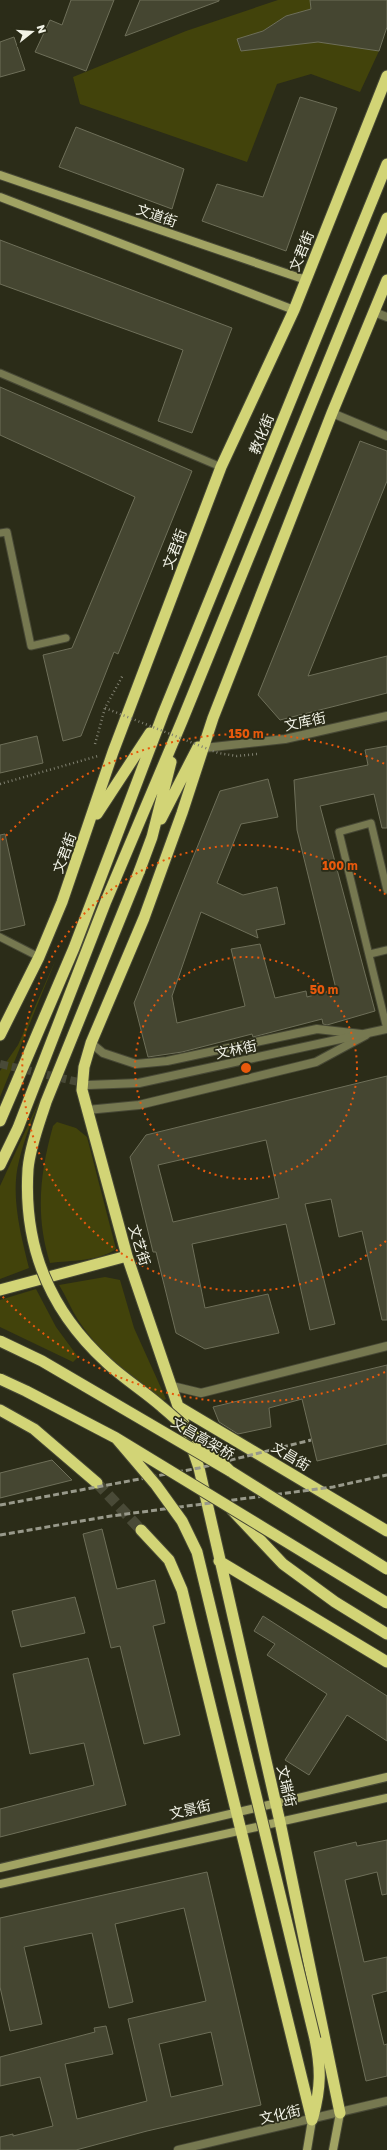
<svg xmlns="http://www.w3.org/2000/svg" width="387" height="2150" font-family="'Golos Text','Noto Sans SC',sans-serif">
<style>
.green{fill:#42430b}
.building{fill:#454631;stroke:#6e6f59;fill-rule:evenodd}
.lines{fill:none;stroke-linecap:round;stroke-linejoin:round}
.minor-tunnel{stroke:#494a37;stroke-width:8;stroke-dasharray:8 4;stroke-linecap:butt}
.trunk-tunnel{stroke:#494a37;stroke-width:11;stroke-dasharray:11 5.5;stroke-linecap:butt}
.service-casing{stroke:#474835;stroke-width:9}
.minor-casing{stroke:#474835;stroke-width:10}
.tertiary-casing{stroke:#474835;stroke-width:10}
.secondary-casing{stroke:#474835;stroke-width:10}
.trunk-casing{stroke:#474835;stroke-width:13}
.path{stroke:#808171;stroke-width:2.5;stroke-dasharray:1 3;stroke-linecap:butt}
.service{stroke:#767850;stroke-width:7}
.minor{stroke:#767850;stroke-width:8}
.tertiary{stroke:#767850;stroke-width:8}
.secondary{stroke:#a1a363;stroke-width:8}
.trunk{stroke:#d2d476;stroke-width:11}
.rail{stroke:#98998a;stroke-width:3;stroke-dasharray:6 3;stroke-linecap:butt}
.trunk-bridge-casing{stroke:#474835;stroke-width:13;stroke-linecap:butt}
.path-bridge{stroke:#808171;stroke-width:2.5;stroke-dasharray:1 3;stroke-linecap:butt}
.trunk-bridge{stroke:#d2d476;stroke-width:11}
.ring{fill:none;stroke:#e8590c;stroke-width:2;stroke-dasharray:2 4}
.labels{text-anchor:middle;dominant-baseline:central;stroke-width:3.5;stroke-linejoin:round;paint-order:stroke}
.street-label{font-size:14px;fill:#f1f2e6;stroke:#2b2c18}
.centre{fill:#e8590c;stroke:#2b2c18;stroke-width:2}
.ring-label{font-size:12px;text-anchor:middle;font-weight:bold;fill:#e8590c;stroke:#2b2c18;stroke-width:3.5;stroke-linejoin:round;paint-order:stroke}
</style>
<rect width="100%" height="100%" fill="#2b2c18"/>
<!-- green -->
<path class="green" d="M278 0H310L311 9 286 16 263 31 238 39 241 51 318 42 379 51 360 92 311 74 277 84 247 162 80 104 73 77 186 31Z
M56 959 0 1097V1071L18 1045Z
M41 1097C33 1118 24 1139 19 1161 10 1195 21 1236 29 1268L0 1279V1186Z
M57 1122 76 1128 87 1137 116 1249C97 1262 71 1260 50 1263 35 1215 40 1173 53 1126Z
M105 1277 120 1280 134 1328 166 1399 159 1403C129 1378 100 1353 78 1320 71 1309 66 1296 59 1285Z
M36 1289 56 1327 78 1357 73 1362 0 1327V1300Z"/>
<!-- building -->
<path class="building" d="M71 0H114L86 71 35 52 50 20 62 25Z
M140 0H219V1L125 36Z
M310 0H387V27L379 51 318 42 241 51 237 39 263 31 286 16 311 9Z
M14 37 25 70 0 77V42Z
M300 97 337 108 286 251 202 221 217 184 263 197Z
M76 127 184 169 172 209 59 167Z
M0 240 232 328 192 433 158 421 183 350 0 284Z
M0 387 192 471 118 654 114 652 81 736 63 741 43 655 72 648 135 497 0 435Z
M360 441 387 451V481L308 676 387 656V693L280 720 258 695Z
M37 736 43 763 0 773V745Z
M387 746V828H382L374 794 320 806 375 1011 327 1025 323 1024 322 1019 253 1037 252 1034 182 1052 148 1057 134 1003 220 791 268 779 278 817 241 824 217 883 243 895 277 887 285 924 256 930 258 938 201 912 172 996 177 1023 245 1006 231 949 260 944 275 998 306 991 307 997 336 989 297 830 294 780 368 765 365 750Z
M5 834 25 925 0 931V835Z
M387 1076V1320H382L362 1231 339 1237 331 1199 305 1204 335 1324 310 1330 286 1224 192 1244 205 1308 268 1294 279 1333 205 1349 176 1333 156 1252H153L130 1157 146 1135ZM266 1140 279 1198 173 1222 158 1165Z
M387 1365V1444L317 1461 302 1399 269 1408 271 1427 238 1434 219 1422 213 1407Z
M52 1460 72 1480 0 1498V1473Z
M102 1529 117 1589 155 1580 165 1623 153 1626 180 1735 144 1744 120 1646 111 1648 83 1534Z
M75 1597 85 1633 21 1647 12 1611Z
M263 1616 387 1696V1741L347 1715 309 1775 285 1760 327 1694 267 1655 275 1644 254 1631Z
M88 1658 126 1805 0 1837V1809L94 1785 84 1743 30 1754 13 1674Z
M387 1840V1894L382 1895 377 1872 345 1880 364 1962 387 1957V1991L372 1995 384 2045 387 2044V2076L366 2081 314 1852 356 1842 357 1846Z
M207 1872 261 2105 147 2131 76 2150H0V2137L13 2134V2136L53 2126 40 2077 0 2086V2057L95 2032 94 2028 106 2026 113 2054 65 2064 77 2119 147 2101 128 2019 206 2001 184 1908 115 1924 133 2002 109 2008 92 1933 24 1947 42 2024 10 2031 0 1987V1918ZM211 2032 223 2085 171 2097 159 2044Z"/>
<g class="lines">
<!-- minor-tunnel -->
<path class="minor-tunnel" d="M0 1064 87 1084"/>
<!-- trunk-tunnel -->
<path class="trunk-tunnel" d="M97 1483 141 1530"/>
<defs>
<path id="service" d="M0 373 221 467
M0 533 7 532 31 646 66 638
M0 937 39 957
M370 954 387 950
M387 1029 339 832 371 823 387 890"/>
<path id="minor" d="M204 748 285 739 387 716
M91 1043 103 1053 136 1064 167 1061 317 1029 361 1034
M87 1110 139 1105 316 1062 366 1035"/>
<path id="tertiary" d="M374 312 387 317
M332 413 387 436
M88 1085 139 1083 387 1029
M172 1386 201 1393 387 1346
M178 2150 387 2101"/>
<path id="secondary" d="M0 175 306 280
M0 197 294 310
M0 1868 387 1777
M0 1884 387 1798
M307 2150 312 2120
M333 2150 340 2113"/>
<path id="trunk" d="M97 814 150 733
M161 819 198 747
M139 872 152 837 171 762
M0 1035 39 957 62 902 113 752 221 467 294 310 387 76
M0 1121 74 948 163 714 387 164
M0 1165 18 1128 106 901 182 721 387 218
M0 1290 127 1256
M179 1407 387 1531
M0 1410 34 1429 97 1483
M232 1510 283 1564 335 1602 387 1634
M141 1530 169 1560 182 1590 312 2120
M219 1561 387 1662
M340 2113 280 1822 199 1468 127 1256 82 1090 84 1067 91 1043 144 918 182 813 213 718 332 413 387 280
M313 2117C321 2087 321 2069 315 2039"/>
</defs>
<!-- service casing -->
<use href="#service" class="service-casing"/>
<!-- minor casing -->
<use href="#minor" class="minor-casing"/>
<!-- tertiary casing -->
<use href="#tertiary" class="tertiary-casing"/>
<!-- secondary casing -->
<use href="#secondary" class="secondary-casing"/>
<!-- trunk casing -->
<use href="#trunk" class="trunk-casing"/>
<!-- path -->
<path class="path" d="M95 744 105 708 123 675
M0 784 98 756"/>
<!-- service -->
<use href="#service" class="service"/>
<!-- minor -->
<use href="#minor" class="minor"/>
<!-- tertiary -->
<use href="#tertiary" class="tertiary"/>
<!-- secondary -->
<use href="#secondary" class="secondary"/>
<!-- trunk -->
<use href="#trunk" class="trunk"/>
<!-- rail -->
<path class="rail" d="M0 1505 199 1468 311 1440
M0 1535 111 1516 333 1487 387 1475"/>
<defs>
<path id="trunk-bridge" d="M139 872 46 1102C39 1124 30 1147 28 1169 23 1248 50 1311 107 1363 124 1379 144 1391 162 1407 186 1427 208 1449 230 1471
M0 1341 42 1361 230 1471 387 1569
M0 1379 26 1391 116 1438 387 1603
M116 1438 156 1485 182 1521 197 1552 315 2039"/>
</defs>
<!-- trunk-bridge casing -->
<use href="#trunk-bridge" class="trunk-bridge-casing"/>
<!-- path-bridge -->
<path class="path-bridge" d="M105 708 218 753 237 756 257 754"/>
<!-- trunk-bridge -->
<use href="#trunk-bridge" class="trunk-bridge"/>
</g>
<!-- distance rings -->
<g class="ring">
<circle cx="246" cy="1068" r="111"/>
<path d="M386 1241A223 223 0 1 1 386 895"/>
<path d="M385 1372A334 334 0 0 1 2 1296M2 840A334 334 0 0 1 385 764"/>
</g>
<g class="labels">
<!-- street labels -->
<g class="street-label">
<text transform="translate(157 215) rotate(19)">文道街</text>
<text transform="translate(301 251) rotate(-68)">文君街</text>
<text transform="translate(261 434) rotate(-68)">教化街</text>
<text transform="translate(174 549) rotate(-69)">文君街</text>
<text transform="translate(305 721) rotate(-12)">文库街</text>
<text transform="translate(64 853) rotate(-70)">文君街</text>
<text transform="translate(236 1049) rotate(-12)">文林街</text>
<text transform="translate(140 1245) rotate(73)">文艺街</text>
<text transform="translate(203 1438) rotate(30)">文昌高架桥</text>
<text transform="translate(291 1456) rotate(31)">文昌街</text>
<text transform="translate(287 1786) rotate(77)">文瑞街</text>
<text transform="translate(190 1809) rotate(-13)">文景街</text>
<text transform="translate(280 2114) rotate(-13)">文化街</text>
</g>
</g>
<circle cx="246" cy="1068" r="6" class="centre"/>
<g class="ring-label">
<text x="246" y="738">150 m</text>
<text x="340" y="870">100 m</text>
<text x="324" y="994">50 m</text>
</g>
<!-- north arrow -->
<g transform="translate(32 32) rotate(73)" stroke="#2b2c18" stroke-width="3" paint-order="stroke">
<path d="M0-3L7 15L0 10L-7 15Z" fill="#f1f2e6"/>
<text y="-6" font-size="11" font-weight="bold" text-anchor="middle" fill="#f1f2e6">N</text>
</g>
</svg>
